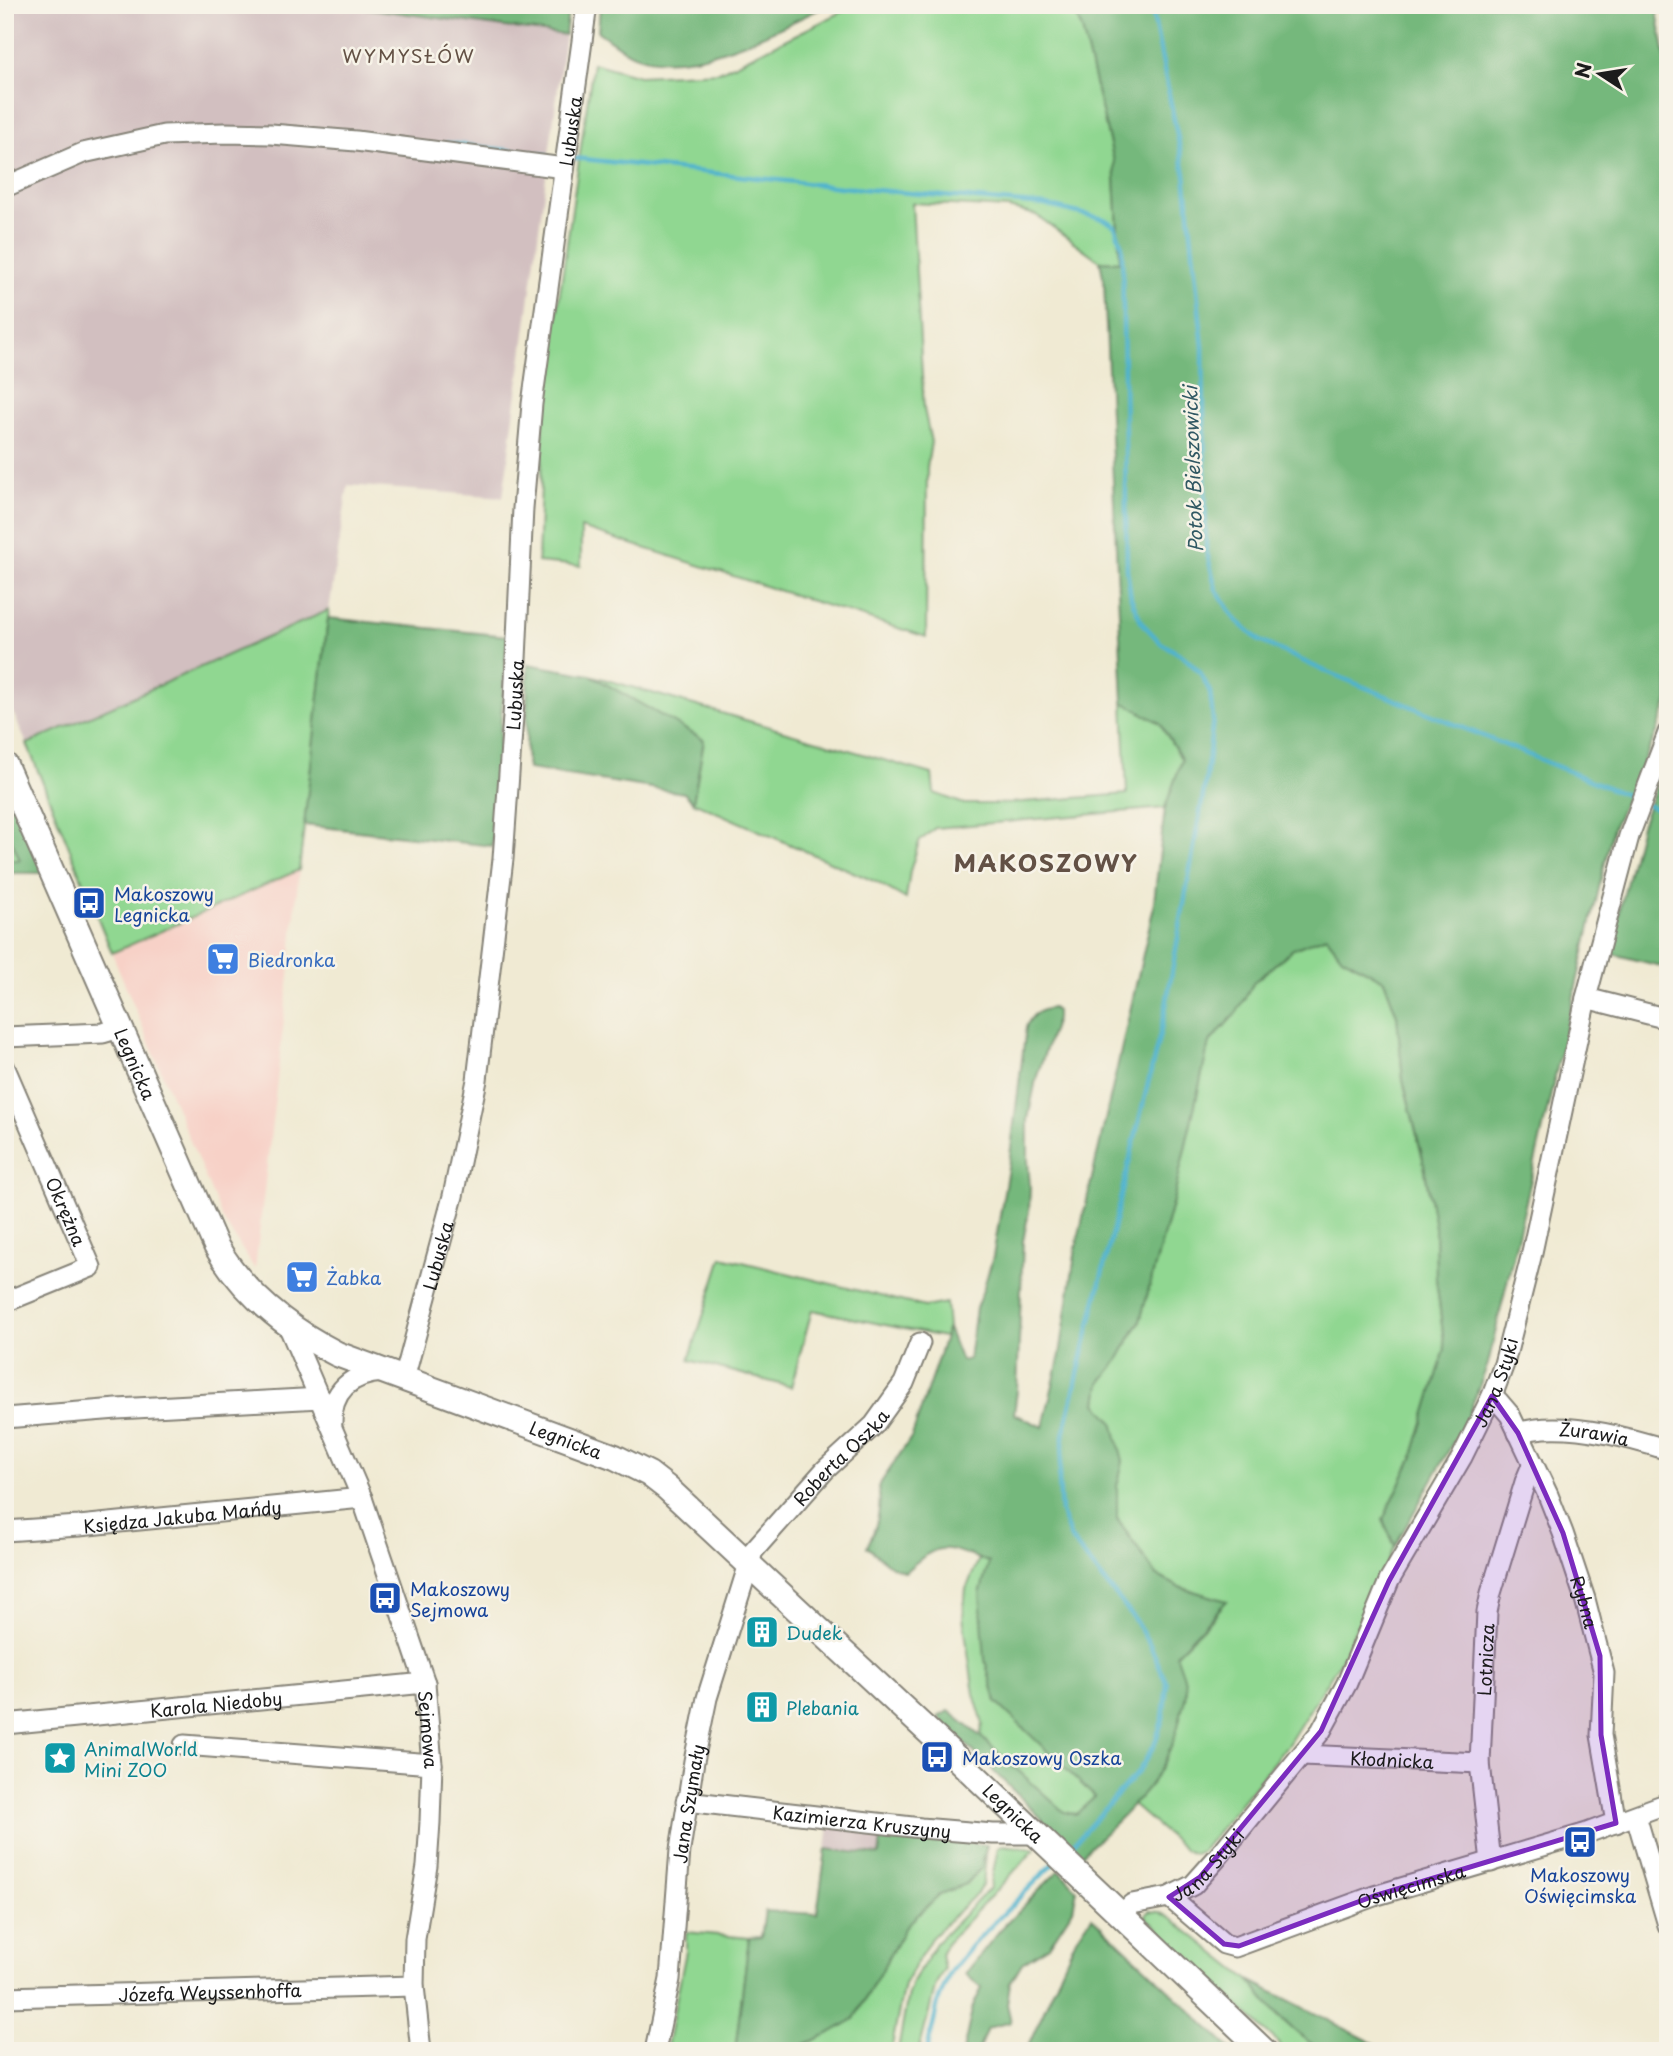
<svg xmlns="http://www.w3.org/2000/svg" width="1673" height="2056" font-family="'Playpen Sans',sans-serif">
<style>
.built{fill:#f7d1c7}
.industrial{fill:#d2bfc0}
.green{fill:#90d791;stroke:#567a56;stroke-width:2}
.forest{fill:#74b87b;stroke:#486a4c;stroke-width:2}
.lines{fill:none;stroke-linecap:round;stroke-linejoin:round}
.stream{stroke:#4fb3ce;stroke-width:4.5}
.minor-casing{stroke:#868378;stroke-width:23}
.major-casing{stroke:#868378;stroke-width:28}
.minor{stroke:#fff;stroke-width:19}
.major{stroke:#fff;stroke-width:24}
.marked{fill:#7b2cbf;fill-opacity:0.2;stroke:#7b2cbf;stroke-width:5;stroke-linejoin:round}
.labels{text-anchor:middle;dominant-baseline:central;stroke-width:5;stroke-linejoin:round;paint-order:stroke}
.street-label{font-size:18px;fill:#1c1c1c;stroke:#f7f3e8}
.transit-label{font-size:18px;fill:#164399;stroke:#f7f3e8;text-anchor:start}
.shop-label{font-size:18px;fill:#366cbe;stroke:#f7f3e8;text-anchor:start}
.culture-label{font-size:18px;fill:#0d838f;stroke:#f7f3e8;text-anchor:start}
.neighbourhood-label{font-size:19px;letter-spacing:2px;fill:#635145;stroke:#f7f3e8}
.water-label{font-size:19px;font-style:italic;fill:#305863;stroke:#f7f3e8}
.district-label{font-size:24px;font-weight:bold;letter-spacing:2px;fill:#635145;stroke:#f7f3e8}
</style>
<rect width="100%" height="100%" fill="#f7f3e8"/>
<filter id="ink" filterUnits="userSpaceOnUse"><feTurbulence type="fractalNoise" baseFrequency=".0143" numOctaves="2"/><feDisplacementMap in="SourceGraphic" scale="14" xChannelSelector="R" yChannelSelector="G"/><feConvolveMatrix kernelMatrix="1 2 1 2 8 2 1 2 1" color-interpolation-filters="sRGB"/></filter>
<filter id="wash" filterUnits="userSpaceOnUse"><feTurbulence type="fractalNoise" baseFrequency=".00686" numOctaves="4" result="noise"/><feDisplacementMap in="SourceGraphic" scale="28" xChannelSelector="R" yChannelSelector="G"/><feGaussianBlur stdDeviation="1.57" result="paint"/><feColorMatrix in="noise" values="0 0 0 0 0 0 0 0 0 0 0 0 0 0 0 0 0 1.4 0 .05"/><feComposite in="paint" operator="in"/></filter>
<g filter="url(#wash)">
<rect width="100%" height="100%" fill="#f0ead3"/>
<!-- built -->
<path class="built" d="M299 870 289 976 255 1269 223 1220 112 953Z"/>
<!-- industrial -->
<path class="industrial" d="M5 5H356V8L565 35 503 497 348 485 329 610 27 744 5 695Z
M829 1825 882 1832 879 1855 826 1849Z"/>
<!-- green -->
<path class="green" d="M856 5H1072L1082 29 1114 161 1120 262 1100 261 1036 215 1008 208 912 203 924 409 931 442 927 467 926 637 581 528V566L538 562 544 403 593 63 639 76 719 72Z
M329 610 299 870 112 953 27 744Z
M590 675 932 774 934 793 964 804H996L1127 794 1123 702 1160 723 1182 760 1165 808 935 828 919 842 910 871 906 899 876 882 693 802 704 740Z
M5 824 20 860H5Z
M1326 936 1342 957 1384 980 1397 1016 1403 1080 1423 1159 1435 1227 1436 1279 1445 1349 1412 1459 1383 1520 1395 1546 1342 1658 1289 1743 1202 1851 1194 1854 1185 1850 1133 1805 1152 1783 1179 1664 1176 1654 1210 1621 1226 1601 1179 1587 1156 1575 1117 1518V1486L1123 1461 1097 1403 1100 1383 1117 1362 1140 1321 1174 1197 1209 1043 1237 1012 1254 982 1293 949Z
M722 1257 925 1307 946 1303 948 1328 944 1337 812 1310 791 1387 689 1360Z
M979 1559 989 1562 980 1594 996 1702 1096 1796 1076 1814 1064 1813 980 1736 983 1724 974 1694 963 1617 966 1589Z
M987 1845 983 1884 977 1893 931 1938 904 1984 891 2051H790L854 2019 906 1926 940 1894 967 1884 981 1868Z
M1003 1845 1035 1849 947 1943 941 1955 944 1969 936 1984 919 2051H898L908 1994 912 1983 936 1943 990 1888 998 1847Z
M1150 1911 1160 1912 1171 1918 1249 1980 1278 2016 1302 2037 1328 2051H1286L1145 1916Z
M686 1932 749 1938 735 2051H666L686 1951Z"/>
<!-- forest -->
<path class="forest" d="M356 5H569L565 35 356 7Z
M600 5H828C776 29 692 77 634 55 622 50 609 39 598 32Z
M1072 5H1656L1668 73V701L1657 732 1613 828 1488 1364 1467 1418 1395 1546 1383 1520 1412 1459 1445 1349 1436 1279 1435 1227 1423 1159 1403 1080 1397 1015 1384 980 1342 957 1326 936 1293 949 1254 982 1237 1012 1209 1043 1174 1197 1140 1321 1117 1362 1100 1383 1097 1403 1113 1422 1123 1461 1117 1486V1519L1156 1575 1179 1587 1227 1601 1176 1654C1180 1665 1186 1679 1186 1691 1186 1699 1182 1709 1180 1718 1167 1781 1125 1813 1080 1856L938 1717 949 1711 980 1736 1064 1812 1076 1814 1095 1797 996 1702 985 1660 980 1594 989 1562C944 1548 943 1537 905 1572L891 1566 867 1547C876 1528 883 1508 878 1487L912 1436 948 1328 961 1361 969 1359 976 1308 983 1290 993 1257 1010 1156 1026 1027C1032 1014 1038 1010 1052 1008L1056 1011V1019L1036 1079 1028 1119V1160L1030 1187 1029 1211 1023 1241 1017 1391 1014 1414 1043 1427 1060 1355 1076 1248 1153 910 1165 808 1182 760 1160 723 1123 702 1104 282 1100 261 1120 262 1114 161 1082 29Z
M328 618 507 636 492 846 304 825Z
M528 664 590 675 704 740 693 802 684 793 528 769 526 753Z
M1668 757V968L1609 953 1641 825Z
M5 789 45 873H5V860H20L5 824Z
M882 1832 987 1845 981 1868 966 1884 940 1894 906 1926 854 2019 832 2032 790 2051H735L749 1938 761 1937 765 1911 817 1914 826 1849 879 1855Z
M1059 1870 1077 1889 1073 1909 1049 1946 1022 1963 1010 1983 1007 2004 1011 2022 987 2028 978 2051H963L973 2006 982 1988 965 1974 1000 1930Z
M1092 1917 1233 2051H1026L1076 1938Z
M1249 1980 1389 2051C1370 2051 1348 2054 1330 2051 1301 2046 1267 2002 1249 1980Z"/>
<g class="lines">
<!-- stream -->
<path class="stream" d="M1151 5 1185 174 1203 347 1206 549 1216 589 1234 618 1260 641 1318 668 1631 797
M447 143 547 155
M574 158 841 187 1045 205 1104 219 1115 226 1122 246 1127 569 1131 598 1142 623 1161 643 1183 656 1200 672 1210 692 1213 719 1206 779 1164 1017 1065 1428 1059 1479 1061 1512 1071 1539 1132 1616 1150 1645 1167 1684 1163 1718 1154 1746 1138 1772 1066 1852
M1647 805 1668 814
M927 2051 939 1999 951 1971 972 1945 1055 1862"/>
</g>
</g>
<g filter="url(#ink)">
<g class="lines">
<defs>
<g id="minor">
<path d="M5 187 83 153 164 135 224 133 271 134 356 141 564 168"/>
<path d="M1586 998 1668 1019"/>
<path d="M5 1037 103 1033 120 1028"/>
<path id="s1" d="M5 1068 91 1267 5 1302"/>
<path id="s2" d="M288 1325 362 1498 425 1683 432 1764 430 1822 427 1866 415 1939 414 1986 421 2051"/>
<path id="s3" d="M404 1379 453 1196 477 1080 503 859 514 702 523 508 532 404 587 5"/>
<path id="s4" d="M1492 1396 1498 1401 1510 1415 1548 1495 1563 1533 1585 1599 1604 1673 1601 1735 1616 1823"/>
<path d="M5 1418 117 1409 321 1398"/>
<path d="M332 1423C331 1390 352 1374 383 1372"/>
<path id="s5" d="M1518 1433C1560 1419 1627 1437 1668 1450"/>
<path id="s6" d="M5 1531 79 1526 362 1498"/>
<path id="s7" d="M5 1724 425 1683"/>
<path d="M184 1745 432 1764"/>
<path id="s8" d="M1303 1755 1480 1763"/>
<path id="s9" d="M686 1801 921 1828 993 1834H1036"/>
<path d="M1636 1816 1668 1925"/>
<path id="s10" d="M1491 1862 1480 1763 1487 1612 1491 1593 1525 1482 1533 1463"/>
<path id="s11" d="M1169 1897 1224 1944 1235 1947 1374 1896 1587 1833 1668 1803"/>
<path id="s12" d="M1121 1916 1132 1904 1169 1897 1193 1885 1217 1858 1321 1731 1347 1683 1389 1581 1462 1457 1492 1396 1504 1364 1531 1257 1586 998 1629 836 1668 733"/>
<path id="s13" d="M5 1997 414 1986"/>
<path id="s14" d="M655 2051 670 1979 680 1850 694 1761 707 1698 753 1551 825 1470 874 1425 904 1383 920 1343"/>
</g>
<g id="major">
<path id="s15" d="M5 765 216 1246C244 1294 288 1329 337 1354L615 1457 649 1474 667 1488 947 1749 1264 2051"/>
</g>
</defs>
<!-- minor casing -->
<use href="#minor" class="minor-casing"/>
<!-- major casing -->
<use href="#major" class="major-casing"/>
<!-- minor -->
<use href="#minor" class="minor"/>
<!-- major -->
<use href="#major" class="major"/>
</g>
</g>
<!-- marked area -->
<path class="marked" d="M1492 1396 1518 1433 1563 1533 1600 1656 1601 1735 1616 1823 1374 1896 1239 1946 1224 1944 1169 1897 1200 1877 1321 1731 1389 1581Z"/>
<!-- icons -->
<defs>
<symbol id="bus-square" viewBox="-11 -11 22 22"><rect x="-9" y="-9" width="18" height="18" rx="4" fill="#1a4fb4" stroke="#f7f3e8"/><path d="M-5-6H5V4H4V6H2V4H-2V6H-4V4H-5ZM-3.5-4V0h7V-4ZM-3.5 1.2v1.5H-2V1.2ZM2 1.2v1.5H3.5V1.2Z" fill="#fff"/></symbol>
<symbol id="supermarket-square" viewBox="-11 -11 22 22"><rect x="-9" y="-9" width="18" height="18" rx="4" fill="#3f7fe0" stroke="#f7f3e8"/><path d="M-6-5.5h2.5l.6 2H6L4.5 2H-2.5L-4.4-4H-6ZM-1.5 3.2a1.3 1.3 0 1 0 .1 0ZM3 3.2a1.3 1.3 0 1 0 .1 0Z" fill="#fff"/></symbol>
<symbol id="building-square" viewBox="-11 -11 22 22"><rect x="-9" y="-9" width="18" height="18" rx="4" fill="#0f9aa8" stroke="#f7f3e8"/><path d="M-4-6H4V6H1V3H-1V6H-4ZM-2.5-4.3h1.7v1.8h-1.7ZM.8-4.3h1.7v1.8H.8ZM-2.5-1h1.7V.8h-1.7ZM.8-1h1.7V.8H.8Z" fill="#fff"/></symbol>
<symbol id="sight-square" viewBox="-11 -11 22 22"><rect x="-9" y="-9" width="18" height="18" rx="4" fill="#0f9aa8" stroke="#f7f3e8"/><path d="M0-6L1.8-2.2L6-1.7L2.9 1.2L3.7 5.4L0 3.3L-3.7 5.4L-2.9 1.2L-6-1.7L-1.8-2.2Z" fill="#fff"/></symbol>
</defs>
<g fill-rule="evenodd">
<use href="#bus-square" x="70" y="884" width="38" height="38"/>
<use href="#supermarket-square" x="204" y="940" width="38" height="38"/>
<use href="#supermarket-square" x="283" y="1258" width="38" height="38"/>
<use href="#bus-square" x="366" y="1579" width="38" height="38"/>
<use href="#building-square" x="743" y="1613" width="38" height="38"/>
<use href="#building-square" x="743" y="1688" width="38" height="38"/>
<use href="#bus-square" x="918" y="1738" width="38" height="38"/>
<use href="#sight-square" x="41" y="1739" width="38" height="38"/>
<use href="#bus-square" x="1561" y="1823" width="38" height="38"/>
</g>
<g class="labels">
<!-- street labels -->
<g class="street-label">
<text stroke="none"><textPath href="#s3" startOffset="1262">Lubuska</textPath></text>
<text stroke="none"><textPath href="#s3" startOffset="695">Lubuska</textPath></text>
<text stroke="none"><textPath href="#s15" startOffset="326">Legnicka</textPath></text>
<text stroke="none"><textPath href="#s1" startOffset="156">Okrężna</textPath></text>
<text stroke="none"><textPath href="#s3" startOffset="128">Lubuska</textPath></text>
<text stroke="none"><textPath href="#s12" startOffset="672">Jana Styki</textPath></text>
<text stroke="none"><textPath href="#s5" startOffset="77">Żurawia</textPath></text>
<text stroke="none"><textPath href="#s15" startOffset="934">Legnicka</textPath></text>
<text stroke="none"><textPath href="#s14" startOffset="640">Roberta Oszka</textPath></text>
<text stroke="none"><textPath href="#s6" startOffset="178">Księdza Jakuba Mańdy</textPath></text>
<text stroke="none"><textPath href="#s4" startOffset="228">Rybna</textPath></text>
<text stroke="none"><textPath href="#s10" startOffset="203">Lotnicza</textPath></text>
<text stroke="none"><textPath href="#s7" startOffset="212">Karola Niedoby</textPath></text>
<text stroke="none"><textPath href="#s2" startOffset="430">Sejmowa</textPath></text>
<text stroke="none"><textPath href="#s8" startOffset="89">Kłodnicka</textPath></text>
<text stroke="none"><textPath href="#s14" startOffset="250">Jana Szymały</textPath></text>
<text stroke="none"><textPath href="#s15" startOffset="1522">Legnicka</textPath></text>
<text stroke="none"><textPath href="#s9" startOffset="177">Kazimierza Kruszyny</textPath></text>
<text stroke="none"><textPath href="#s12" startOffset="105">Jana Styki</textPath></text>
<text stroke="none"><textPath href="#s11" startOffset="270">Oświęcimska</textPath></text>
<text stroke="none"><textPath href="#s13" startOffset="205">Józefa Weyssenhoffa</textPath></text>
</g>
<!-- transit labels -->
<g class="transit-label">
<text x="114" y="893">Makoszowy<tspan x="114" dy="21">Legnicka</tspan></text>
<text x="410" y="1588">Makoszowy<tspan x="410" dy="21">Sejmowa</tspan></text>
<text x="962" y="1757">Makoszowy Oszka</text>
<text x="1580" y="1874" text-anchor="middle">Makoszowy<tspan x="1580" dy="21">Oświęcimska</tspan></text>
</g>
<!-- shop labels -->
<g class="shop-label">
<text x="248" y="959">Biedronka</text>
<text x="326" y="1277">Żabka</text>
</g>
<!-- culture labels -->
<g class="culture-label">
<text x="786" y="1632">Dudek</text>
<text x="786" y="1707">Plebania</text>
<text x="84" y="1748">AnimalWorld<tspan x="84" dy="21">Mini ZOO</tspan></text>
</g>
<!-- neighbourhood labels -->
<g class="neighbourhood-label">
<text x="409" y="55">WYMYSŁÓW</text>
</g>
<!-- water labels -->
<g class="water-label">
<text transform="translate(1192 469) rotate(-92)">Potok Bielszowicki</text>
</g>
<!-- district labels -->
<g class="district-label">
<text x="1046" y="862">MAKOSZOWY</text>
</g>
</g>
<!-- margin -->
<rect width="1673" height="2056" fill="none" stroke="#f7f3e8" stroke-width="28"/>
<!-- north arrow -->
<g transform="translate(1600 74) rotate(282)" stroke="#f7f3e8" stroke-width="5" paint-order="stroke">
<path d="M0-5L12 26L0 18L-12 26Z" fill="#1c1c1c"/>
<text y="-10" font-size="19" font-weight="bold" text-anchor="middle" fill="#1c1c1c">N</text>
</g>
</svg>
